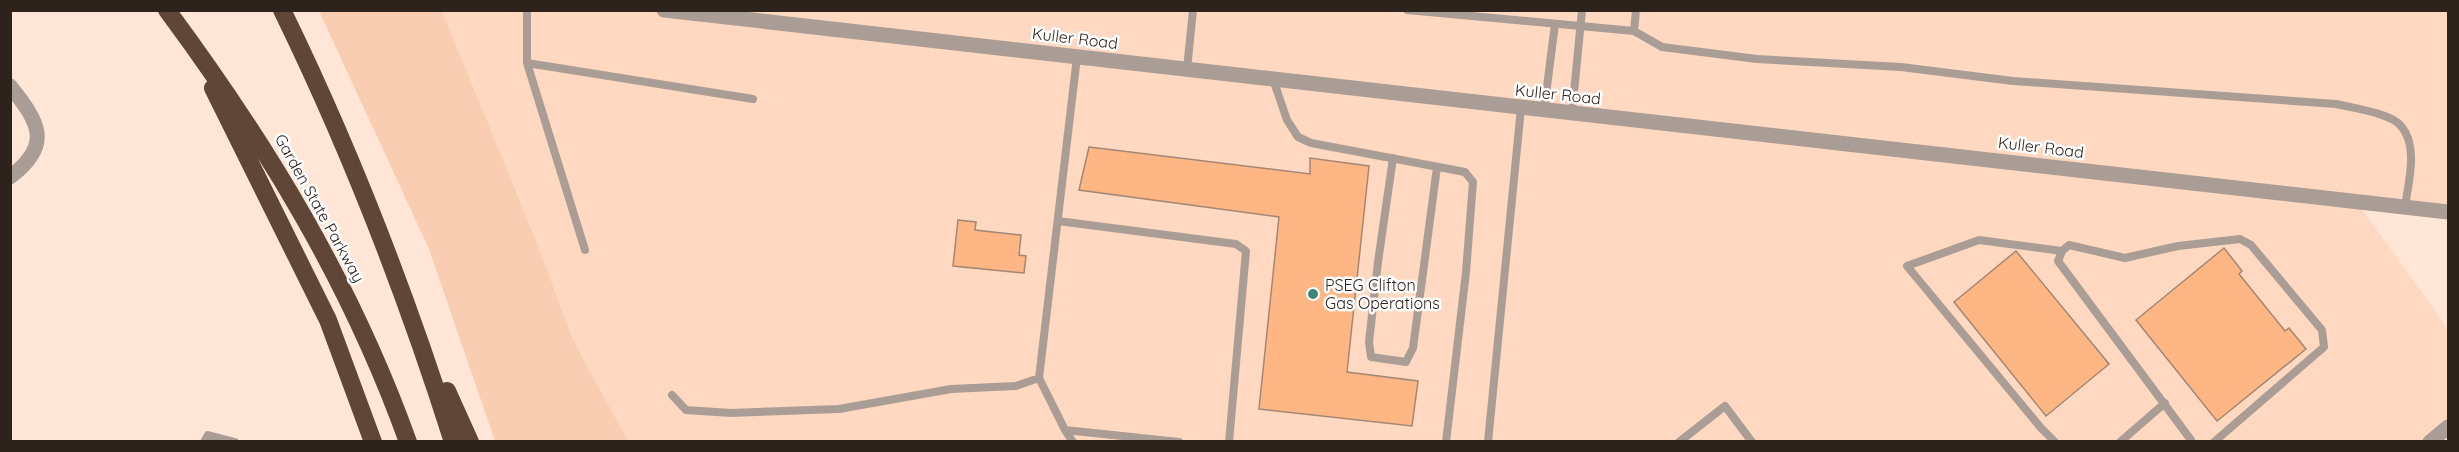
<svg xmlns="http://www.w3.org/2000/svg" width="2459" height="452" font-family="Quicksand,sans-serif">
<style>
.built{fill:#fed8c0}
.green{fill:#f8cdb1}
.building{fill:#ffb685;stroke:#a38775;stroke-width:1.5}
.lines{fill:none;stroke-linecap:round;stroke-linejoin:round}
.lane{stroke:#aa9d95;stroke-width:8}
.street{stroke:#aa9d95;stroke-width:15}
.highway{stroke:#5f4636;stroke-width:18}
.poi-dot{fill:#3e847b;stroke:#fff;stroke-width:2}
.labels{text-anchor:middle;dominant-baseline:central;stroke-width:5;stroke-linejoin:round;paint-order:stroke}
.street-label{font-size:16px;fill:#2e231c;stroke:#fff}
.poi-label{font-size:16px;fill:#2e231c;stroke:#fff;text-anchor:start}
</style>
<rect width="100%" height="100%" fill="#ffe6d6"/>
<!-- built -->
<path class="built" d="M442 11H2448V210L2356 201 2448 329V429L2432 442 628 441 573 340 537 243Z"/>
<!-- green -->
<path class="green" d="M319 11H442L537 243 573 340 628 441H495L429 249Z"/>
<!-- building -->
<path class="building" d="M1089 147 1310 174V158L1369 166 1347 372 1418 381 1412 426 1259 409 1279 217 1079 190Z
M958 220 976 222 975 230 1021 235 1019 255 1026 256 1024 273 953 266Z
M2224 248 2242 271 2239 274 2285 331 2289 328 2306 349 2217 421 2136 320Z
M2016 251 2109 364 2046 416 1954 302Z"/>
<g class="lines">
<!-- lane -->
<path class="lane" d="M527 10V63L585 250
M1407 10 1634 31 1636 10
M1634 31 1662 47 1757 59 1901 67 2013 81 2336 104C2352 108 2391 113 2401 126 2419 146 2408 184 2405 207
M1077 57 1039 378 1065 430 1179 442
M527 63 753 99
M1187 69 1193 10
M1273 79 1287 120 1298 137 1311 143 1465 172 1473 182 1466 272 1446 442
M1544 110 1555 24
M1572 113 1582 10
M1393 158 1378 262 1369 342 1371 357 1406 362 1413 348 1437 167
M1058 221 1236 244 1246 251 1229 442
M672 395 686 410 731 413 839 409 951 389 1016 386 1039 378
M1065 430 1073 442
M2191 440 2058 261 2062 251 2069 245 2125 258 2178 246 2240 239 2251 245 2322 330 2324 347 2214 442
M204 442 208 435 235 442
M1488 442 1521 108
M1679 442 1725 406 1752 442
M2055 442 2041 428 1907 266 1979 240 2062 251
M2120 442 2165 403"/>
<!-- street -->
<path class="street" d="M664 10 2448 212
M10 86C39 122 53 145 10 177
M2430 442 2448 427"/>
<!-- highway -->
<path class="highway" d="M167 10C267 145 351 283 408 442
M282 10C350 149 406 294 453 442
M213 88 328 320 373 442
M447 391 470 442"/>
</g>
<!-- markers -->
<circle class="poi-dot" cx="1313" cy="294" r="6"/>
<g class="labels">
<!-- street labels -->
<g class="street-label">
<text transform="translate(1075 38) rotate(7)">Kuller Road</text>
<text transform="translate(1558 94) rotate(6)">Kuller Road</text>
<text transform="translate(2041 147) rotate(7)">Kuller Road</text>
<text transform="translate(320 208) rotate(61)">Garden State Parkway</text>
</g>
<!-- poi labels -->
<g class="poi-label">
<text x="1325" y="285">PSEG Clifton<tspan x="1325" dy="18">Gas Operations</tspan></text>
</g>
</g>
<!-- border -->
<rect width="2459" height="452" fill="none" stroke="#2e231c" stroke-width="24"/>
</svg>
